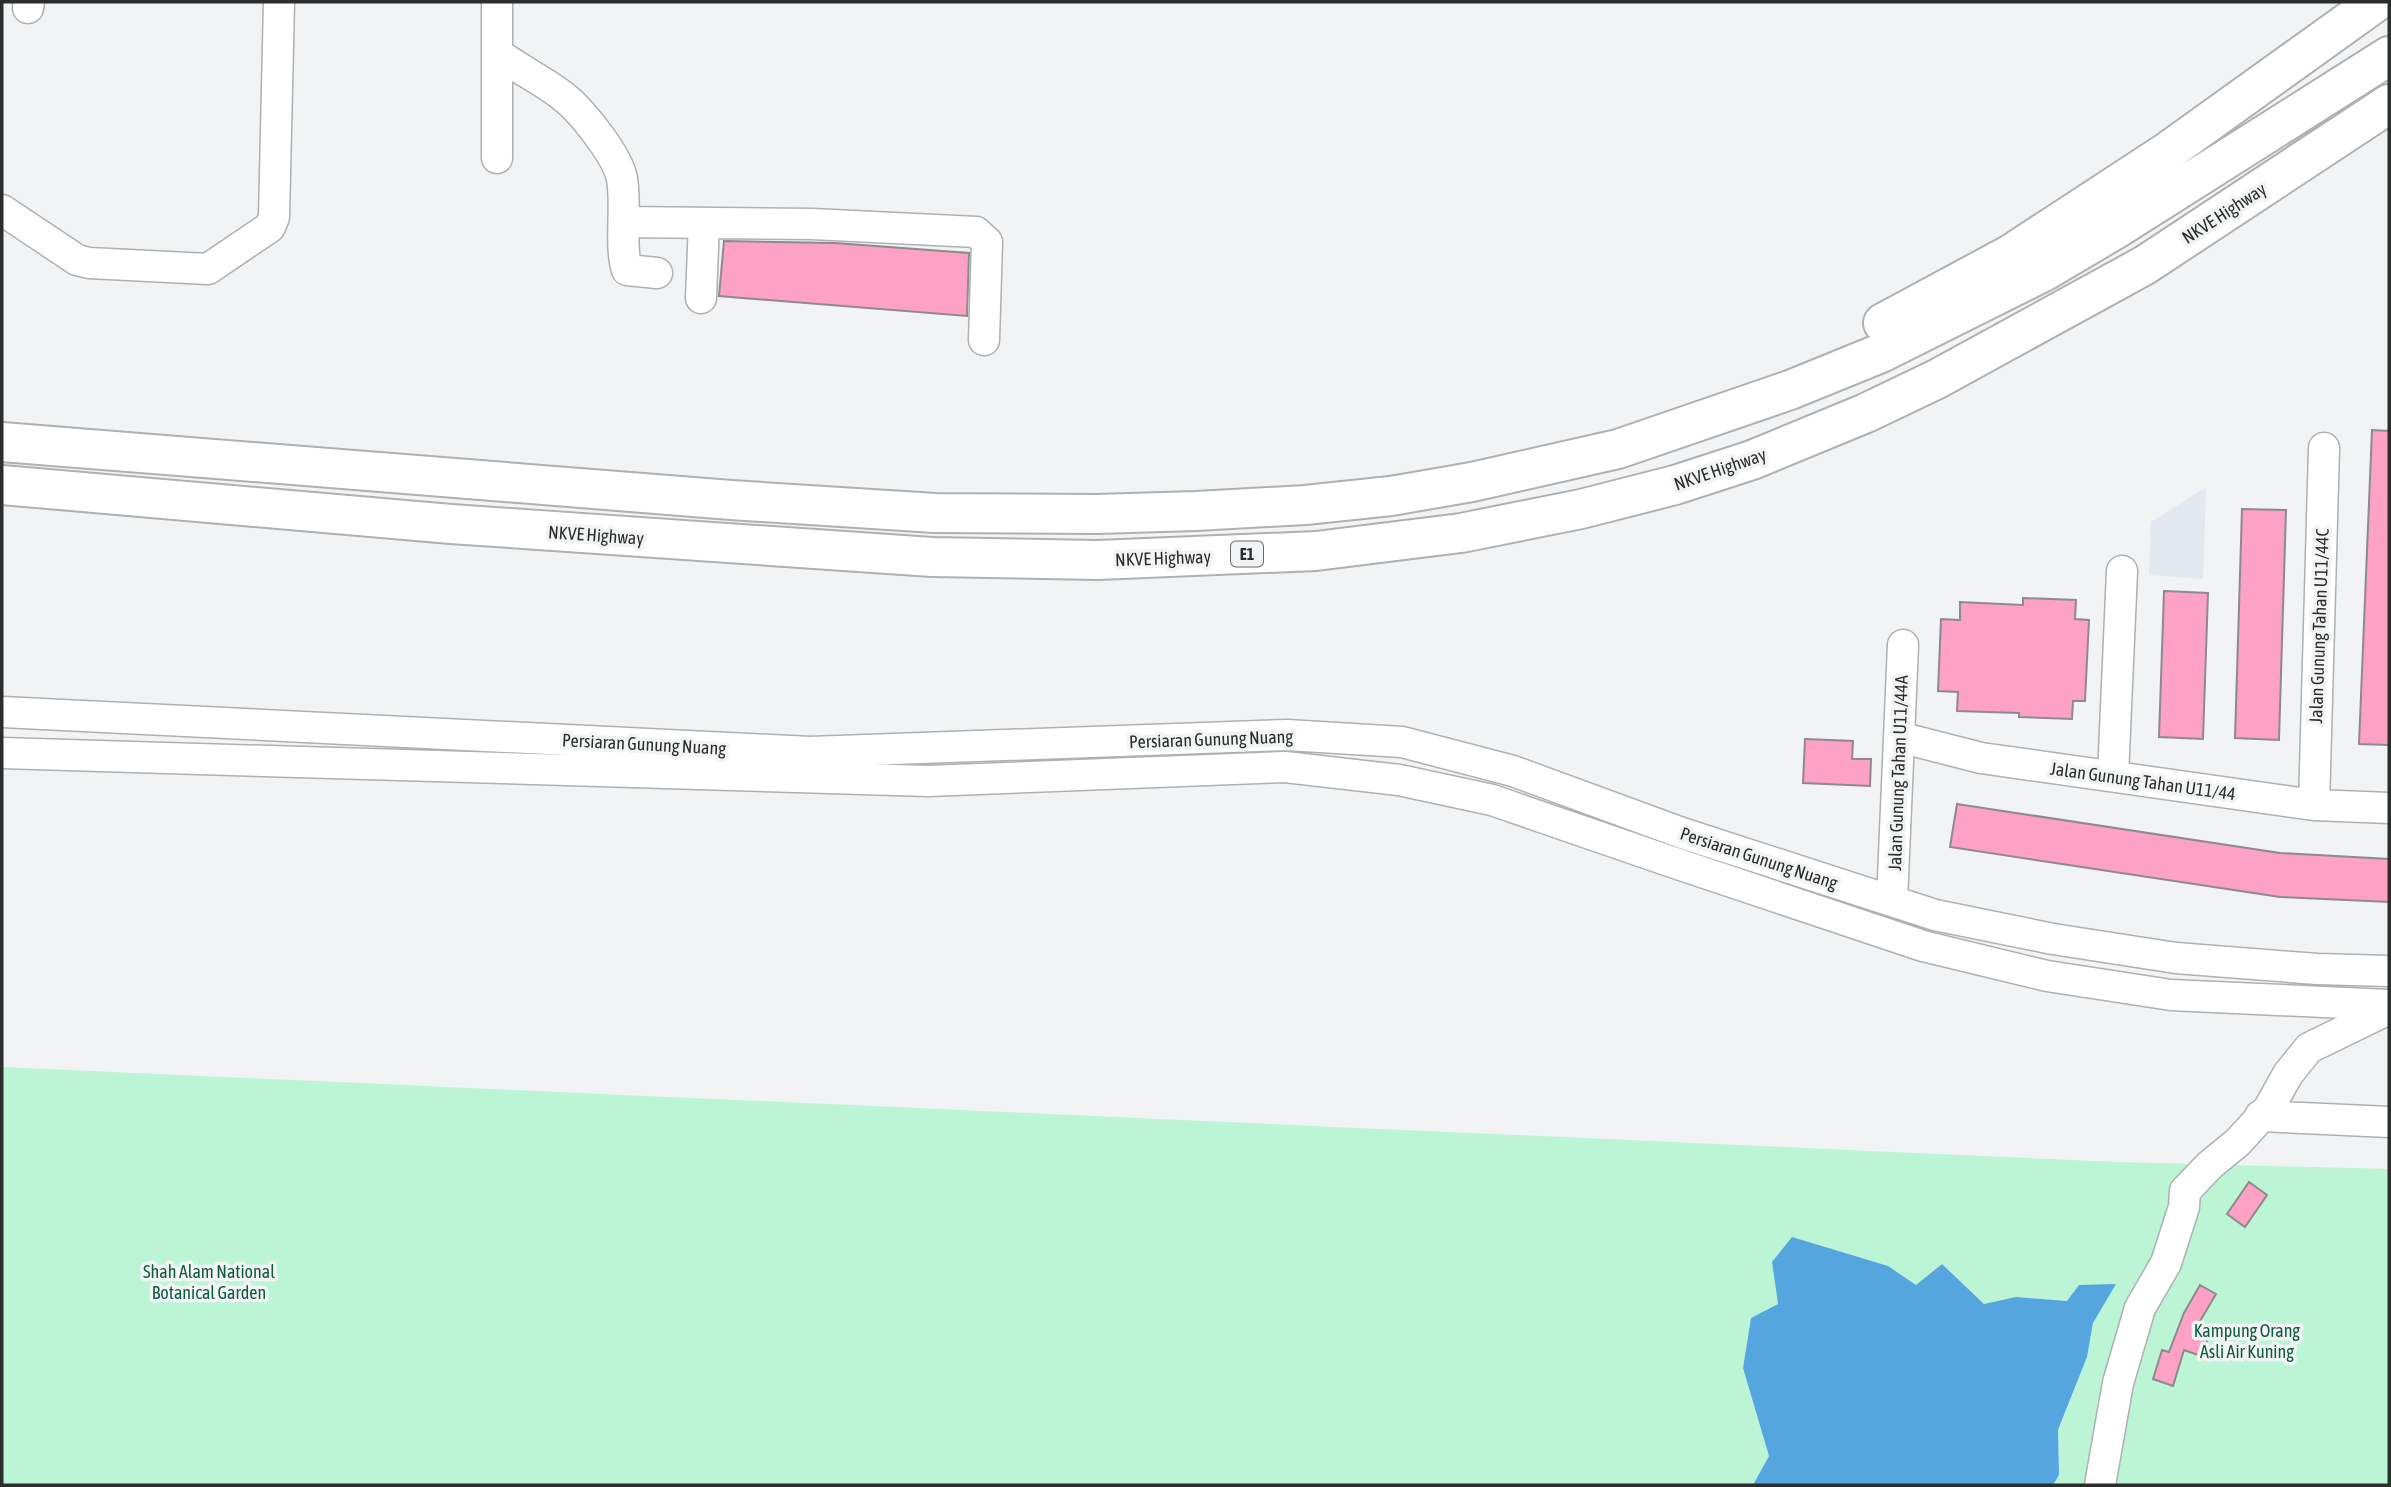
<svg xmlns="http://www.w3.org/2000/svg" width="2391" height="1487" font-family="'Asap Condensed',sans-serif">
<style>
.built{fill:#e3e9f0}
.green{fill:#bbf5d6}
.water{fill:#55a5de}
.building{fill:#fda2c4;stroke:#8c8a8b;stroke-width:2}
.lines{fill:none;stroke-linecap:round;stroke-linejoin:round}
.minor-casing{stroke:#aeb0b1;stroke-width:33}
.highway-casing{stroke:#aeb0b1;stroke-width:42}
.minor{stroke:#fff;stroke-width:30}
.highway{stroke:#fff;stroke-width:38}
.labels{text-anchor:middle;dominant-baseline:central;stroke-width:7;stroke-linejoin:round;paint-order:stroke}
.shield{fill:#f2f3f4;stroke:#676869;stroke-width:2}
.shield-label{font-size:16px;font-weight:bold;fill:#2c2d2d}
.street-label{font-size:18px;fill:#2c2d2d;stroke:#f2f3f4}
.park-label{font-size:18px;fill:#0f5b3d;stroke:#f2f3f4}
</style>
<rect width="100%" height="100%" fill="#f2f3f4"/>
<!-- built -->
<path class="built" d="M2206 487 2203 579 2149 575 2151 522Z"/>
<!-- green -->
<path class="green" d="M2 1067 2118 1162 2389 1169V1485H2053L2059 1475 2058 1431 2087 1357 2093 1323 2115 1284 2067 1301 2016 1297 1984 1304 1942 1264 1916 1285 1888 1266 1772 1262 1778 1304 1751 1318 1743 1368 1769 1456 1753 1485H2Z"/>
<!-- water -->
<path class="water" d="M1792 1237 1888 1266 1916 1285 1942 1264 1984 1304 2016 1297 2067 1301 2079 1285 2116 1284 2093 1323 2087 1357 2058 1430 2059 1475 2053 1485H1753L1769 1456 1743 1368 1751 1318 1778 1304 1772 1262Z"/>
<!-- building -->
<path class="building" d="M724 241 835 243 969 253 967 316 719 296Z
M2372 430 2389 431V745L2359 744Z
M2242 509 2286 510 2279 740 2235 738Z
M2164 591 2208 593 2203 739 2159 737Z
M2023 598 2076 600 2075 619 2089 620 2085 701H2073L2072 719 2019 717V713L1957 711 1958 692 1938 691 1941 619 1960 620V602L2023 605Z
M1805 739 1853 741 1852 759H1871L1870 786 1803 783Z
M1957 804 2280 853 2389 859V902L2280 897 1950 847Z
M2249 1182 2267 1195 2245 1227 2227 1214Z
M2200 1285 2216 1294 2193 1333 2208 1339 2201 1356 2184 1350 2173 1386 2153 1379 2162 1350 2169 1352 2184 1313Z"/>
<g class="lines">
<defs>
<path id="minor" d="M28 8 29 2
M497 53C517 68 540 79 560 94 580 108 618 156 622 179 627 207 619 245 627 270L657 273
M497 158V2
M2 210 77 260 89 263 208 269 270 227 274 217 279 2
M625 222 812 224 976 232 987 242 984 340
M701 298 704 223
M2 712 810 752 1287 735 1402 742 1513 771 1682 833 1935 915 2053 939 2176 958 2317 969 2389 971
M1899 737 1981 758 2314 805 2389 808
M2 753 928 781 1285 767 1399 780 1492 800 1669 861 1923 946 2047 976 2171 995 2389 1005
M2113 776 2122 571
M2314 805 2324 448
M1892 901 1903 645
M2260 1116 2389 1122
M2100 1485 2118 1383 2140 1308 2166 1263 2184 1207 2185 1191 2210 1165 2238 1142 2269 1108 2288 1074 2309 1048 2389 1009"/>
<path id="highway" d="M1883 323 2011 254 2167 152 2376 2
M2 442 731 500 935 513 1096 514 1196 511 1305 505 1391 496 1472 482 1618 449 1790 390 1881 353 2045 271 2116 229 2389 56
M2 485 451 524 932 557 1098 560 1316 551 1461 533 1581 509 1675 485 1752 460 1866 413 1937 379 2145 265 2389 104"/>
</defs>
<!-- minor casing -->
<use href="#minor" class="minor-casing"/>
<!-- highway casing -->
<use href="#highway" class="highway-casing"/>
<!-- minor -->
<use href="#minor" class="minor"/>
<!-- highway -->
<use href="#highway" class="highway"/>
</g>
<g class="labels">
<!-- shield labels -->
<rect class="shield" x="1231" y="541.5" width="32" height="25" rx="5"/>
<g class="shield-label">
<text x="1247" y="554">E1</text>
</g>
<!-- street labels -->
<g class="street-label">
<text transform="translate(2224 213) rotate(-33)">NKVE Highway</text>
<text transform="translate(1720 469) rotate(-19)">NKVE Highway</text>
<text transform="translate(596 535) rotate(4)">NKVE Highway</text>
<text transform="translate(1163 558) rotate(-2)">NKVE Highway</text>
<text transform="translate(2319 626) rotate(-88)">Jalan Gunung Tahan U11/44C</text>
<text transform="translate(1211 739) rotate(-2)">Persiaran Gunung Nuang</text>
<text transform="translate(644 744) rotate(3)">Persiaran Gunung Nuang</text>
<text transform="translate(1898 773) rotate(-88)">Jalan Gunung Tahan U11/44A</text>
<text transform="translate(2143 781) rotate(8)">Jalan Gunung Tahan U11/44</text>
<text transform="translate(1759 858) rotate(18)">Persiaran Gunung Nuang</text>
</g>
<!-- park labels -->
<g class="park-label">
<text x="209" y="1271">Shah Alam National<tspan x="209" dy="21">Botanical Garden</tspan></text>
<text x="2247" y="1330">Kampung Orang<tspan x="2247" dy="21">Asli Air Kuning</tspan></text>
</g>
</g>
<!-- border -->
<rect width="2391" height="1487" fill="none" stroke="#2c2d2d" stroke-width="7"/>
</svg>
